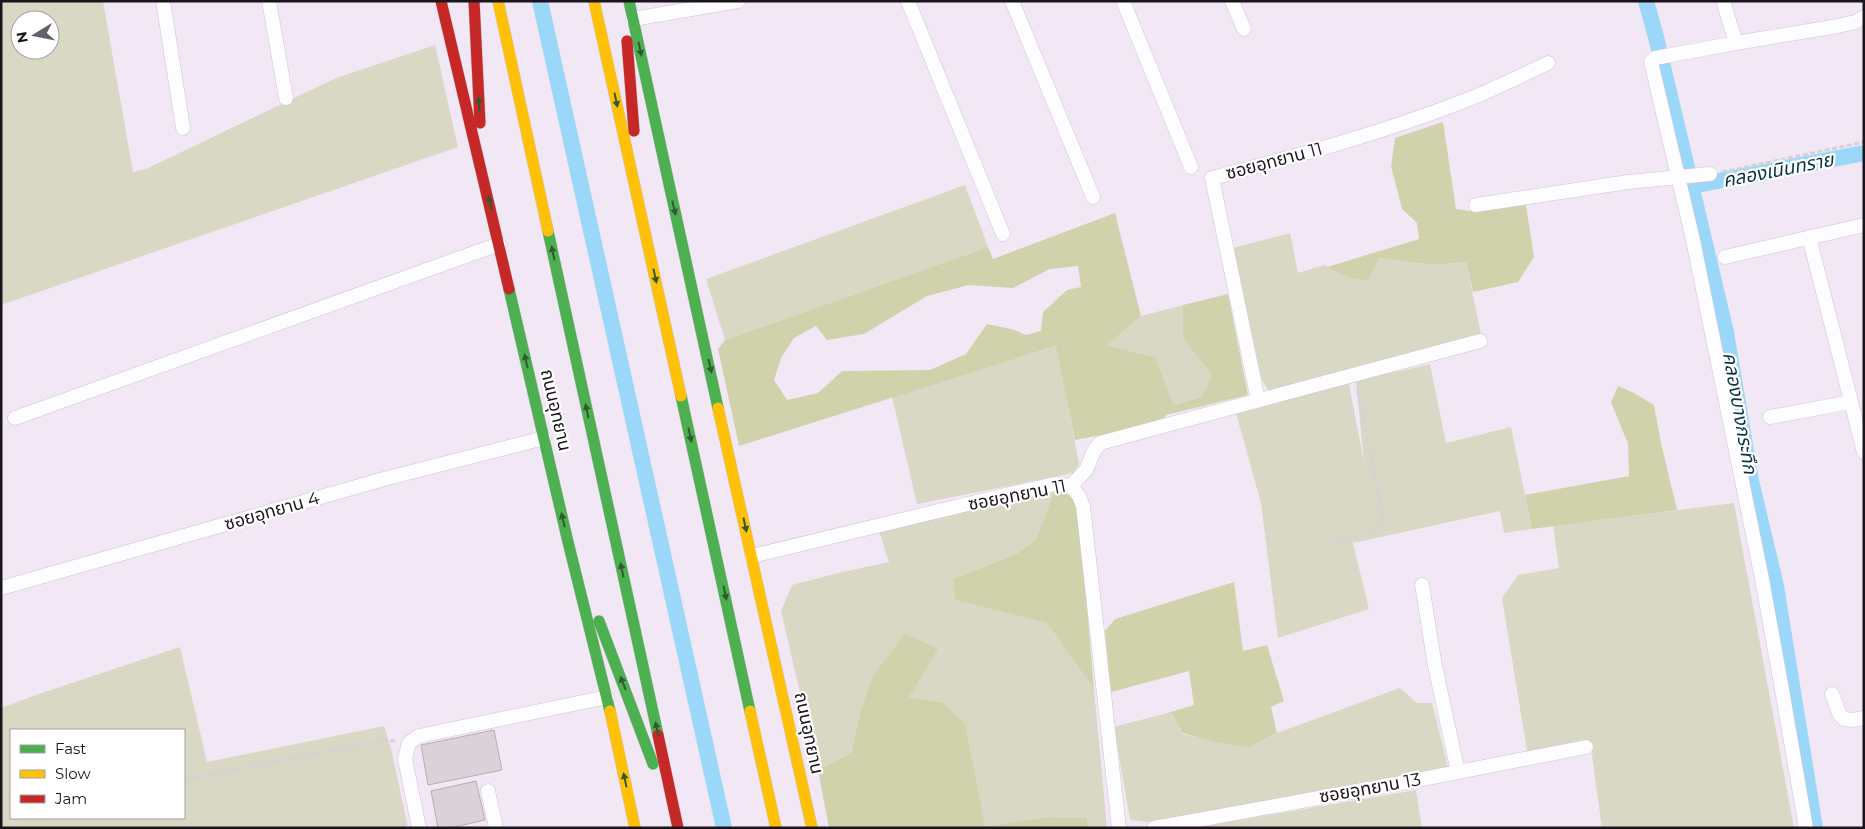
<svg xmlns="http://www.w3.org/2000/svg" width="1865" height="829" font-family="Montserrat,'Noto Sans Thai',sans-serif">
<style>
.green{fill:#d8d8c4;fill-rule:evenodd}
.forest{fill:#d0d2ac;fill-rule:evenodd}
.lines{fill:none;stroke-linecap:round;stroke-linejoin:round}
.canal{stroke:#9bd7f8;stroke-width:16}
.building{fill:#dbd1d9;stroke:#b7adb5}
.street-casing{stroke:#cdc5cf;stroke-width:15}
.fast-casing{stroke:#cdc5cf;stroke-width:12}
.slow-casing{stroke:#cdc5cf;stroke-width:12}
.jam-casing{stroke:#cdc5cf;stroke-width:12}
.path{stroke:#d5d2d6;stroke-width:3;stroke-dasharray:5 2.5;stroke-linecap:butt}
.street{stroke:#fdfcfe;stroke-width:14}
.fast{stroke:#4caf50;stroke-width:11}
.slow{stroke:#ffc107;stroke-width:11}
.jam{stroke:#c62828;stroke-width:11}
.oneway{fill:#315a33}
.labels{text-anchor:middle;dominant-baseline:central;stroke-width:4.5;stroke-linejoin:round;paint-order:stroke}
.street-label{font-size:18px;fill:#1b141c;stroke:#fff}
.water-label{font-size:19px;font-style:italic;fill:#083343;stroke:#fff}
</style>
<rect width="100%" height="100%" fill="#f2e8f5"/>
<!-- green -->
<path class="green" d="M1 1H103L133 172 146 169 336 78 435 45 458 147 1 305ZM20 20H50V50H20Z
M965 185 988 247 725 340 706 279Z
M1290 233 1298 273 1324 265 1348 277 1379 258 1433 265 1466 262 1481 334 1269 391 1262 380 1233 248Z
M1183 305V338L1198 358 1212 375 1202 397 1174 405 1155 357 1107 345 1141 316Z
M1057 346 1079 464 1073 473 917 504 892 397Z
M1430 364 1446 443 1511 427 1532 529 1504 533 1500 511 1353 543 1369 609 1278 638 1261 503 1236 413 1349 384 1364 462 1356 381Z
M1054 492 1036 540 1016 554 953 579 957 600 1047 623 1094 689 1107 828H1088L1087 818 1049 817 985 826 964 724 942 702 909 697 860 713 851 753 818 770 781 611 792 585 842 572 889 562 879 531Z
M1734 503 1794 828H1602L1591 748 1528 757 1502 598 1518 575 1559 568 1553 526Z
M180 647 207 762 384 726 391 748 408 828H1V708L33 696ZM11 730H184V818H11Z
M1400 688 1417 703H1432L1448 767 1148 822 1130 820 1114 727 1171 712 1182 734 1250 747 1277 733Z
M1416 790 1422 828H1195Z"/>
<!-- forest -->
<path class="forest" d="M1443 122 1456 209 1476 212 1526 205 1534 257 1518 282 1473 292 1466 262 1433 265 1379 258 1368 281 1348 277 1327 267 1419 239 1417 223 1402 209 1391 166 1395 138Z
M1115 213 1141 316 1107 345 1155 357 1174 405 1202 397 1212 375 1198 358 1183 338V305L1228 294 1248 395 1166 415 1160 424 1075 440 1056 346 739 446 718 349 725 340 988 247 993 259ZM1078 266 1081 287 1067 290 1043 312 1041 331 1026 335 1011 329 987 324 966 354 930 370 842 371 818 393 787 400 774 380 781 358 794 338 816 326 827 340 864 334 927 296 969 285 1013 288 1050 269Z
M1618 386 1634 393 1654 405 1661 443 1677 510 1532 529 1525 495 1629 476 1628 444 1611 402Z
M1063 491 1073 499 1079 518 1094 689 1047 623 956 600 953 579 1016 554 1036 540 1054 492Z
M1234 582 1243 651 1267 645 1284 701 1271 707 1277 733 1250 747 1219 743 1182 733 1171 712 1194 705 1189 671 1111 692 1105 631 1115 619Z
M905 634 938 649 909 697 942 702 965 724 985 826 1049 817 1087 818 1088 828H829L818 770 851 753 860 713 873 676Z"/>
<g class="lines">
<!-- canal -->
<path class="canal" d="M540 1 724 828
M1646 1 1656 37 1726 332 1751 481 1776 586 1815 828
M1692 186 1864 153"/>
</g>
<!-- building -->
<path class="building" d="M494 730 502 770 428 785 421 745Z
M476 781 485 820 450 828H438L431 791Z"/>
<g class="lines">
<defs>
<path id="street" d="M163 1 183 128
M269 1 286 98
M908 1 1003 234
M1012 1 1093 197
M1123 1 1191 167
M1232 1 1244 29
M1723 1 1736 43 1838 26 1855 22 1864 17
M633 19 738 1
M1736 43 1655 58 1651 62 1693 240 1762 579 1781 684 1806 828
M1476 205 1628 182 1710 174
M1809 237 1864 452
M1725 257 1864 225
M1258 400 1212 178C1297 156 1382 133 1464 101 1493 90 1520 76 1548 63
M1770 417 1851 402
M15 418 499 244
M1071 486 1079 496 1083 506 1119 828
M752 556 1005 495 1055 484 1071 486 1086 470 1094 451 1100 443 1480 341
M1422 585 1435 666 1458 772
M1 588 384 479 544 438
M1832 694 1839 713 1844 719 1852 720 1864 718
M488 791 496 828
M419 828 405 759 409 743 419 736 607 697
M1154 828 1412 781 1586 747"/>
<path id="fast" d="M629 1 718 408
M548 231 658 735
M509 289 568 542 610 711
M681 396 750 711
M599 621 653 764"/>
<path id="slow" d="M498 1 548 231
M594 1 681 396
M718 408 812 828
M610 711 635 828
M750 711 776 828"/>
<path id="jam" d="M441 1 509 289
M474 1 480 123
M627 41 634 131
M658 735 678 828"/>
</defs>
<!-- street casing -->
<use href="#street" class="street-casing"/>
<!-- fast casing -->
<use href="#fast" class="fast-casing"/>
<!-- slow casing -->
<use href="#slow" class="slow-casing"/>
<!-- jam casing -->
<use href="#jam" class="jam-casing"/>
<!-- path -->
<path class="path" d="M1722 172 1864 142
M1318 541 1326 545 1371 533 1384 523 1357 387
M184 780 386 740 396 741
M1 797 11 800"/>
<!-- street -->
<use href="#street" class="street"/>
<!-- fast -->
<use href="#fast" class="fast"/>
<!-- slow -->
<use href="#slow" class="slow"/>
<!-- jam -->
<use href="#jam" class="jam"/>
</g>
<!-- one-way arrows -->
<defs><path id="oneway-solid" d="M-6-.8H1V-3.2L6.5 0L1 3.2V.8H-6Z" transform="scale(1.25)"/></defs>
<g class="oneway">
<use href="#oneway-solid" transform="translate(640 49) rotate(78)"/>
<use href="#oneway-solid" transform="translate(616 100) rotate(78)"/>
<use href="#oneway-solid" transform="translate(479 104) rotate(-93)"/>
<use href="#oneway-solid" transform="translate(490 203) rotate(-103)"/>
<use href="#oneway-solid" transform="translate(674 208) rotate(77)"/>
<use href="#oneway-solid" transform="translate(553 253) rotate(-102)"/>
<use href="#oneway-solid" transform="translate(655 276) rotate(78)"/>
<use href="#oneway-solid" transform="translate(526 361) rotate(-103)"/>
<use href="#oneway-solid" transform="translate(710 366) rotate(77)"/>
<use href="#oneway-solid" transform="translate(587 411) rotate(-102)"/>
<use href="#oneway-solid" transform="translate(690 435) rotate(78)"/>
<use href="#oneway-solid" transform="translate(563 520) rotate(-103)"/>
<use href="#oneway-solid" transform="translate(745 525) rotate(78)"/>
<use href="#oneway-solid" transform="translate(622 570) rotate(-102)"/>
<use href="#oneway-solid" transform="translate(725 593) rotate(78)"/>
<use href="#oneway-solid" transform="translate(623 683) rotate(-111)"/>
<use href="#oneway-solid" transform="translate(657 729) rotate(-102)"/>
<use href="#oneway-solid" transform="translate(625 780) rotate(-102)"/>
</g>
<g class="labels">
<!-- street labels -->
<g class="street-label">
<text transform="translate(1274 161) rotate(-15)">ซอยอุทยาน 11</text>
<text transform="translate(556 410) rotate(77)">ถนนอุทยาน</text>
<text transform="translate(1017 495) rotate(-11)">ซอยอุทยาน 11</text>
<text transform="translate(272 511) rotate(-16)">ซอยอุทยาน 4</text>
<text transform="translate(809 733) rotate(78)">ถนนอุทยาน</text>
<text transform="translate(1370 788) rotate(-10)">ซอยอุทยาน 13</text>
</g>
<!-- water labels -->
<g class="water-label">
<text transform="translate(1778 170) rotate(-11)">คลองเนินทราย</text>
<text transform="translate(1740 413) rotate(80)">คลองบางกระทึก</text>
</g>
</g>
<!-- border -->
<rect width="1865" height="829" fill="none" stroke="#1b141c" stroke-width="5"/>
<!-- legend -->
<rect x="10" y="729" width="175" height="90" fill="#ffffff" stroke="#a4a1a4"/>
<rect x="20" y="745" width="25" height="8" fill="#4caf50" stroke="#a4a1a4"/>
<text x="55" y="754" font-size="15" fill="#1b141c">Fast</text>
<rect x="20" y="770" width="25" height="8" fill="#ffc107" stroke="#a4a1a4"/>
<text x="55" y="779" font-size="15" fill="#1b141c">Slow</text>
<rect x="20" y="795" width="25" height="8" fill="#c62828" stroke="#a4a1a4"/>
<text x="55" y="804" font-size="15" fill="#1b141c">Jam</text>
<!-- north arrow -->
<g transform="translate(35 35) rotate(260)"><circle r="24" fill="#ffffff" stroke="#a4a1a4"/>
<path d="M0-4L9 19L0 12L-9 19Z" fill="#665e68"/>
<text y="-8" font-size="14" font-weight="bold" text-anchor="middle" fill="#1b141c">N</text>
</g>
</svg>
